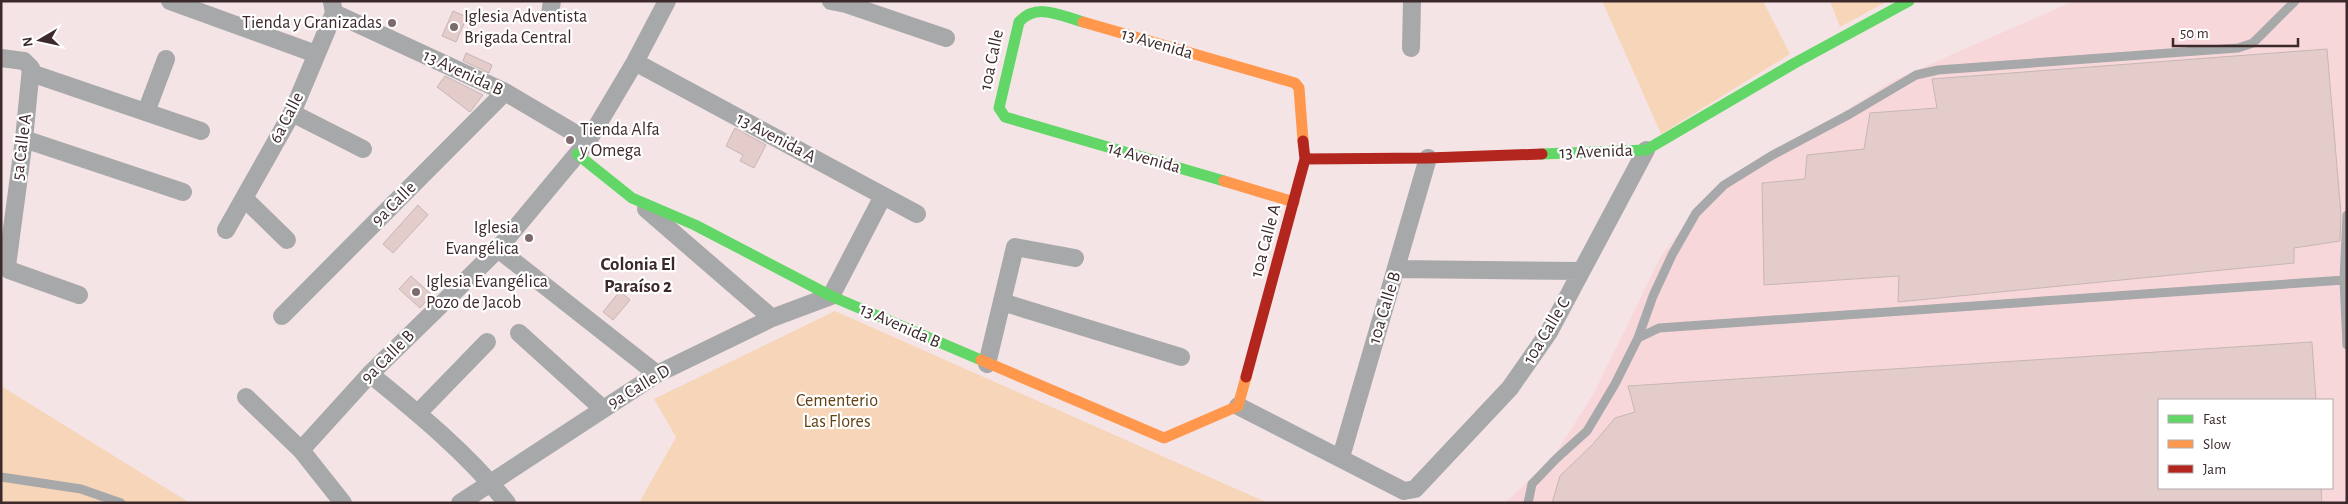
<svg xmlns="http://www.w3.org/2000/svg" width="2348" height="504" font-family="'Alegreya Sans',sans-serif">
<style>
.built{fill:#f8d7da;fill-rule:evenodd}
.green{fill:#f7d5b8}
.building{fill:#e3ccca;stroke:#c6b6b6}
.lines{fill:none;stroke-linecap:round;stroke-linejoin:round}
.lane{stroke:#a7a8a9;stroke-width:9}
.street{stroke:#a7a8a9;stroke-width:18}
.fast{stroke:#63d668;stroke-width:11}
.slow{stroke:#ff974d;stroke-width:11}
.jam{stroke:#b3261e;stroke-width:11}
.poi-dot{fill:#7d6a6c;stroke:#fff;stroke-width:2}
.labels{text-anchor:middle;dominant-baseline:central;stroke-width:4.5;stroke-linejoin:round;paint-order:stroke}
.poi-label{font-size:18px;fill:#3c292b;stroke:#fff;text-anchor:start}
.street-label{font-size:18px;fill:#3c292b;stroke:#fff}
.park-label{font-size:18px;fill:#634112;stroke:#fff}
.neighbourhood-label{font-size:19px;font-weight:bold;fill:#3c292b;stroke:#fff}
</style>
<rect width="100%" height="100%" fill="#f5e4e6"/>
<!-- built -->
<path class="built" d="M2074 1H2347V503H1505L1553 457 1593 395 1661 256 1699 207 1733 182 1894 80ZM2159 400H2332V488H2159Z"/>
<!-- green -->
<path class="green" d="M1605 1H1763L1790 54 1661 134 1603 3Z
M1830 1H1888L1840 27Z
M835 311 1268 503H639L676 437 654 399Z
M1 386 190 503H1Z"/>
<!-- building -->
<path class="building" d="M453 11 467 17 456 42 442 36Z
M2327 49 2341 214 2340 241 2294 248V263L1898 302 1899 276 1764 285 1762 183 1805 179 1807 155 1864 149 1870 113 1937 108 1932 79Z
M466 53 492 65 489 73 463 61Z
M445 76 483 95 470 112 437 87Z
M735 128 766 145 754 168 740 161 743 155 726 146Z
M418 205 428 215 393 253 383 244Z
M411 276 432 295 420 308 399 289Z
M620 291 630 300 613 320 603 312Z
M2312 342 2316 400H2159V488H2321L2322 503H1552L1560 476 1593 444 1615 418 1635 412 1628 386Z"/>
<g class="lines">
<!-- lane -->
<path class="lane" d="M2347 215 2344 280 2347 345
M1638 338 1659 328 2344 280 2347 277
M1 477 81 489 121 503
M1528 503 1532 484 1556 459 1587 431 1615 384 1638 338 1653 296 1672 255 1696 213 1724 185 1771 156 1850 114 1916 75 1938 70 2238 48 2253 43 2295 1"/>
<!-- street -->
<path class="street" d="M170 1 316 54
M831 1 846 4 946 38
M334 13 505 92 588 141
M550 14 552 1
M1411 48 1412 1
M1 58 24 61 31 68 24 139 7 266 9 270 79 295
M635 62 917 214
M31 73 201 131
M146 112 166 59
M292 113 363 149
M24 139 183 192
M244 198 287 240
M646 209 772 318
M226 230 292 113 334 13 332 2
M498 249 657 374
M1397 269 1581 271
M1002 302 1181 357
M282 316 505 92
M519 333 603 409
M987 364 1015 247 1075 258
M370 374C418 413 468 454 507 503
M246 397 301 450 343 503
M1238 406 1404 491 1415 489 1510 388 1549 332 1646 150
M418 413 487 342
M301 450 370 374 498 249 588 141 635 62 667 1
M1341 457 1428 158
M460 503 657 374 772 318 831 296 883 196"/>
<!-- fast -->
<path class="fast" d="M1083 22C1061 16 1037 2 1019 22L999 108 1005 117 1224 181
M577 154 632 198 695 225 831 296 981 360
M1542 154 1646 150 1793 64 1909 1"/>
<!-- slow -->
<path class="slow" d="M1083 22 1295 83 1299 88 1303 141
M1224 181 1294 202
M981 360 1164 438 1238 406 1246 377"/>
<!-- jam -->
<path class="jam" d="M1305 159 1428 158 1542 154
M1246 377 1305 159 1303 141"/>
</g>
<!-- markers -->
<g class="poi-dot">
<circle cx="392" cy="23" r="5"/>
<circle cx="454" cy="27" r="5"/>
<circle cx="570" cy="140" r="5"/>
<circle cx="529" cy="238" r="5"/>
<circle cx="416" cy="292" r="5"/>
</g>
<g class="labels">
<!-- poi labels -->
<g class="poi-label">
<text x="464" y="17">Iglesia Adventista<tspan x="464" dy="21">Brigada Central</tspan></text>
<text x="382" y="23" text-anchor="end">Tienda y Granizadas</text>
<text x="580" y="130">Tienda Alfa<tspan x="580" dy="21">y Omega</tspan></text>
<text x="519" y="228" text-anchor="end">Iglesia<tspan x="519" dy="21">Evangélica</tspan></text>
<text x="426" y="282">Iglesia Evangélica<tspan x="426" dy="21">Pozo de Jacob</tspan></text>
</g>
<!-- street labels -->
<g class="street-label">
<text transform="translate(1157 44) rotate(16)">13 Avenida</text>
<text transform="translate(992 60) rotate(-78)">10a Calle</text>
<text transform="translate(463 73) rotate(25)">13 Avenida B</text>
<text transform="translate(287 118) rotate(-63)">6a Calle</text>
<text transform="translate(776 138) rotate(28)">13 Avenida A</text>
<text transform="translate(22 147) rotate(-83)">5a Calle A</text>
<text transform="translate(1596 152) rotate(-2)">13 Avenida</text>
<text transform="translate(1144 158) rotate(16)">14 Avenida</text>
<text transform="translate(394 204) rotate(-45)">9a Calle</text>
<text transform="translate(1266 241) rotate(-75)">10a Calle A</text>
<text transform="translate(1385 308) rotate(-73)">10a Calle B</text>
<text transform="translate(900 326) rotate(24)">13 Avenida B</text>
<text transform="translate(1547 331) rotate(-59)">10a Calle C</text>
<text transform="translate(388 357) rotate(-45)">9a Calle B</text>
<text transform="translate(639 387) rotate(-31)">9a Calle D</text>
</g>
<!-- park labels -->
<g class="park-label">
<text x="837" y="401">Cementerio<tspan x="837" dy="21">Las Flores</tspan></text>
</g>
<!-- neighbourhood labels -->
<g class="neighbourhood-label">
<text x="638" y="264">Colonia El<tspan x="638" dy="22">Paraíso 2</tspan></text>
</g>
</g>
<!-- border -->
<rect width="2348" height="504" fill="none" stroke="#3c292b" stroke-width="5"/>
<!-- legend -->
<rect x="2158" y="399" width="175" height="90" fill="#ffffff" stroke="#b1a9aa"/>
<rect x="2168" y="415" width="25" height="8" fill="#63d668" stroke="#b1a9aa"/>
<text x="2203" y="424" font-size="15" fill="#3c292b">Fast</text>
<rect x="2168" y="440" width="25" height="8" fill="#ff974d" stroke="#b1a9aa"/>
<text x="2203" y="449" font-size="15" fill="#3c292b">Slow</text>
<rect x="2168" y="465" width="25" height="8" fill="#b3261e" stroke="#b1a9aa"/>
<text x="2203" y="474" font-size="15" fill="#3c292b">Jam</text>
<!-- north arrow -->
<g transform="translate(40 40) rotate(261)" stroke="#ffffff" stroke-width="4" paint-order="stroke">
<path d="M0-4L9 19L0 12L-9 19Z" fill="#3c292b"/>
<text y="-8" font-size="14" font-weight="bold" text-anchor="middle" fill="#3c292b">N</text>
</g>
<!-- scale -->
<path d="M2173 38v8h125v-8" fill="none" stroke="#3c292b" stroke-width="2.5"/>
<text x="2180" y="38" font-size="15" fill="#3c292b" stroke="#ffffff" stroke-width="4" paint-order="stroke">50 m</text>
</svg>
